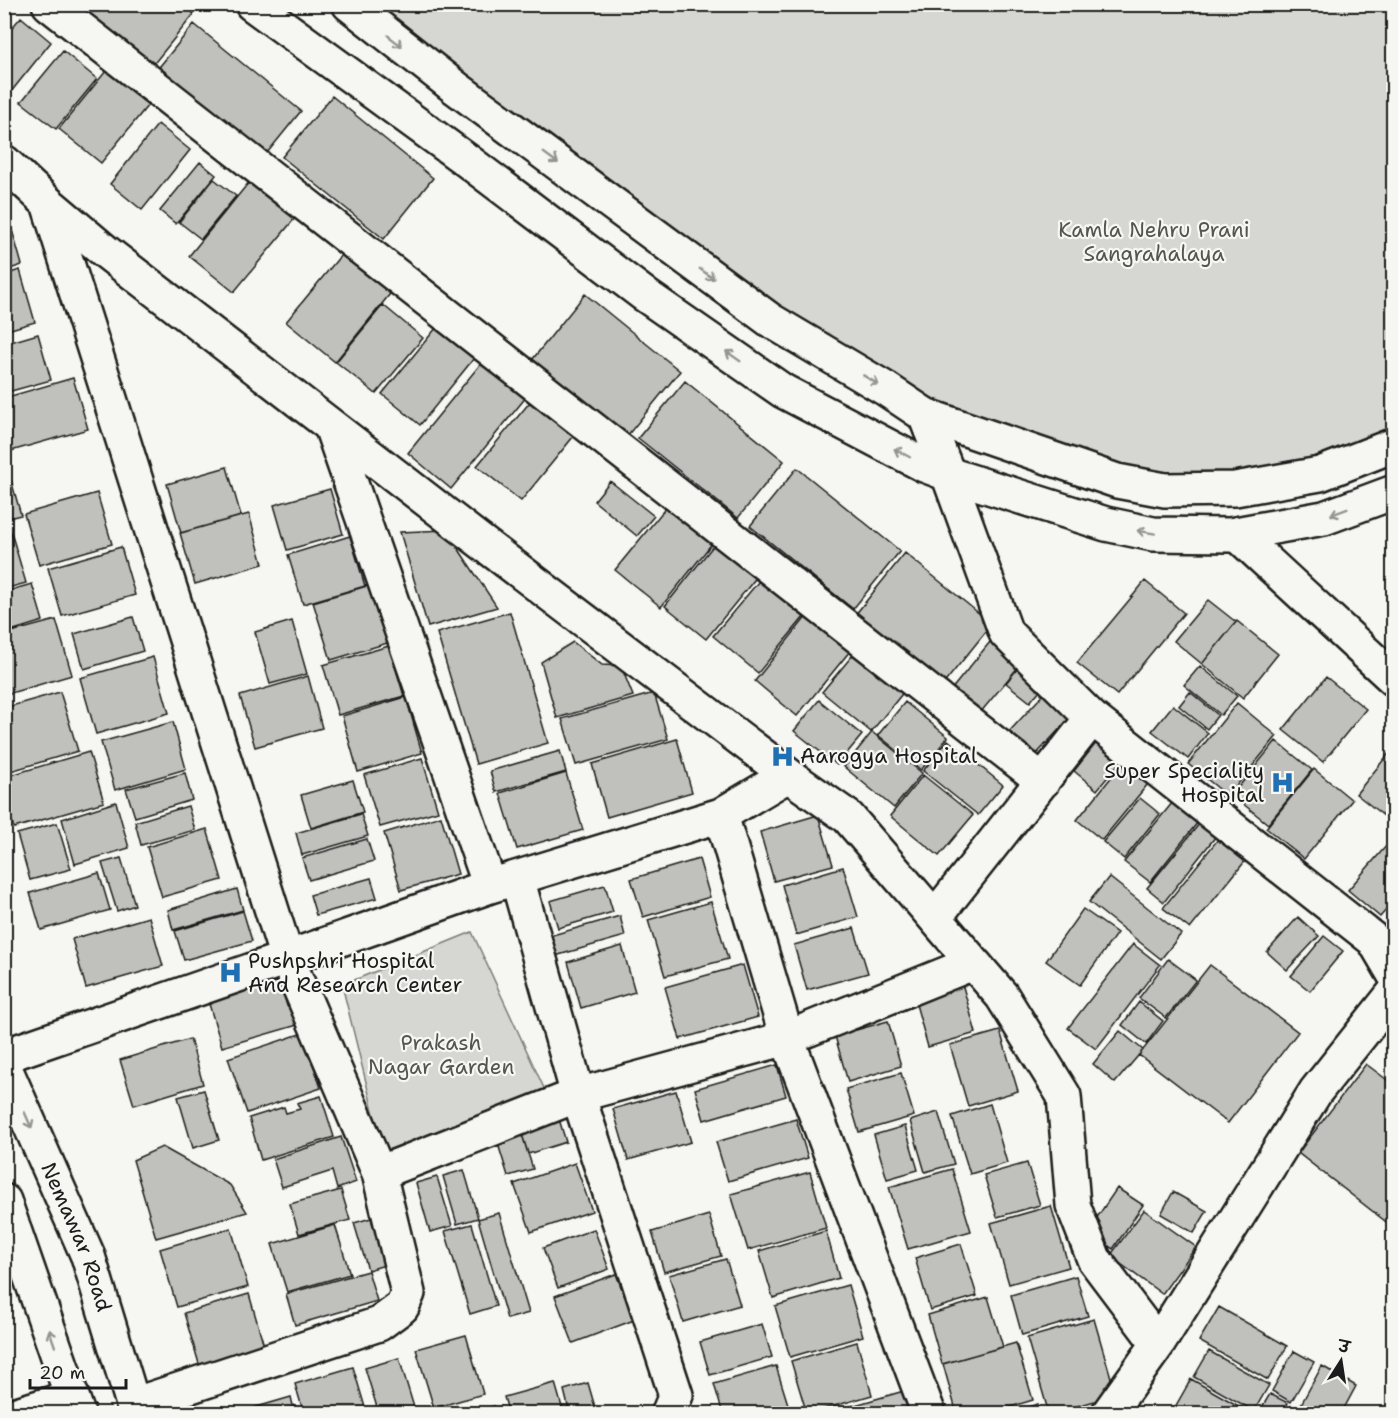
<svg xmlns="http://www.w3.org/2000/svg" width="1398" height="1418" font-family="'Shantell Sans','Playpen Sans Deva',sans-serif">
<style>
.green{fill:#d6d6d2;stroke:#797977;stroke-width:1.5}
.building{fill:#c0c0bd;stroke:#1c1c1c;stroke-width:1.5}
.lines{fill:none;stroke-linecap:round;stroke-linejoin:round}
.minor-casing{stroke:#1c1c1c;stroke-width:38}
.major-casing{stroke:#1c1c1c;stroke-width:38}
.minor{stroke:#f6f6f2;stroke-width:33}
.major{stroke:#f6f6f2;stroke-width:33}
.oneway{stroke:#949492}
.labels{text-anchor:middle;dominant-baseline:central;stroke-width:4.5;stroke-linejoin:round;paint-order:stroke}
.park-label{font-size:21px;fill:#545453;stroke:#f6f6f2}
.poi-label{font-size:21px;fill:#1c1c1c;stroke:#f6f6f2;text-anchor:start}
.street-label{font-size:21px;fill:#1c1c1c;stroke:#f6f6f2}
</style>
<rect width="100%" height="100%" fill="#f6f6f2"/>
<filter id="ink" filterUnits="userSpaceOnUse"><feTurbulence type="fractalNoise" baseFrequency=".0167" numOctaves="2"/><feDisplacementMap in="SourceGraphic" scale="12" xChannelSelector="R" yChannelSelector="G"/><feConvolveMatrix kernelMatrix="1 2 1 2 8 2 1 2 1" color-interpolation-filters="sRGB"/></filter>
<g filter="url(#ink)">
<!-- green -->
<path class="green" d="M349 5H1393V445L1165 490 925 415Z
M472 932 549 1099 386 1163 342 985Z"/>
<!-- building -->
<path class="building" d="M75 4H182L194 14 152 66Z
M21 17 51 42 6 98 4 97V37Z
M194 24 301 111 263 158 156 71Z
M63 51 97 79 56 129 21 102Z
M106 71 148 105 101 163 59 129Z
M332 96 433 178 384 239 282 157Z
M158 124 190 150 142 210 110 184Z
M200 162 216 175 176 224 160 211Z
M254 176 300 212 234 292 189 256Z
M214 179 236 196 201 239 179 222Z
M9 219 22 265 4 271V221Z
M350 244 398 284 335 362 286 322Z
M20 270 35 322 4 331V275Z
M585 294 680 371 627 436 532 360Z
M383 305 423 338 376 394 336 362Z
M441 322 479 352 420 425 382 394Z
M38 334 51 380 4 393V344Z
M483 361 527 396 451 489 408 453Z
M73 378 88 429 4 453V398Z
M685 381 784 461 738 518 638 438Z
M530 402 573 437 521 501 477 466Z
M4 466H7L21 515 4 519Z
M227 467 241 516 181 533 167 484Z
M797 468 900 551 853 609 750 526Z
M610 481 654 516 637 536 594 501Z
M330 489 343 534 287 550 274 505Z
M97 493 112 544 39 565 24 514Z
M668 505 714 541 661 607 615 570Z
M249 514 263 564 195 584 180 533Z
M446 530 497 607 428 627 400 532Z
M11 532 26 583 4 589V534Z
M350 536 365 586 303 604 288 555Z
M717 541 759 574 706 639 665 606Z
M121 547 135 595 62 616 48 568Z
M905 553 992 624 942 686 855 615Z
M759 581 804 617 758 673 713 636Z
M1145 581 1184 613 1117 695 1077 663Z
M377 583 394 641 331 660 313 602Z
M32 584 43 621 4 633V592Z
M1208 600 1236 622 1202 664 1174 641Z
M510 612 548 743 476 764 437 633Z
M807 616 850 651 797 716 755 681Z
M133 617 143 651 84 669 74 634Z
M56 620 72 675 4 695V634Z
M292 621 307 674 270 684 255 632Z
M1237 621 1278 654 1243 698 1202 664Z
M994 637 1024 660 980 713 951 690Z
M573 642 602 665 621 666 633 696 557 718 541 662Z
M389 646 404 696 338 715 323 665Z
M857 650 906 689 871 732 822 692Z
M153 657 169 713 96 734 80 678Z
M1022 663 1046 683 1030 702 1006 683Z
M1200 666 1237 696 1221 715 1184 685Z
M308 676 322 728 255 747 240 696Z
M1326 677 1366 709 1323 762 1283 730Z
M1050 687 1076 711 1033 758 1007 734Z
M60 692 78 751 4 773V708Z
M1190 692 1218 715 1207 729 1179 706Z
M654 693 668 739 576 765 562 719Z
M406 697 422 753 358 772 342 716Z
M819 700 862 735 837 765 794 731Z
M905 702 948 737 921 770 878 735Z
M1237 703 1277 736 1228 796 1188 764Z
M1173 705 1208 733 1188 759 1152 731Z
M173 722 186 769 115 790 101 742Z
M872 732 922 773 894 808 844 767Z
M1101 737 1125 756 1097 790 1074 771Z
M677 739 692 792 607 817 592 764Z
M948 740 1003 785 978 815 923 771Z
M1276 741 1312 770 1268 824 1232 795Z
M1394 747V824L1356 794Z
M560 751 566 772 496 792 490 771Z
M89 752 104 802 14 828 4 797V777Z
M422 758 438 811 380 827 364 775Z
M1126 759 1152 779 1102 840 1077 820Z
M1314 769 1352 800 1304 859 1266 828Z
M185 773 192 800 135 817 126 789Z
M566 773 583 830 517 849 500 793Z
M923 775 973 815 939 856 890 816Z
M353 780 363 812 311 828 301 795Z
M1177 797 1202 817 1150 882 1124 862Z
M1140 798 1160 814 1124 859 1103 842Z
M116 802 129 848 75 864 62 819Z
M188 806 195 830 141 845 135 822Z
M361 814 368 836 302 855 296 833Z
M818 815 833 865 774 881 760 832Z
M441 816 458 874 401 890 384 833Z
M57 823 71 869 30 880 17 834Z
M1200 823 1216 836 1164 902 1147 888Z
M207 829 222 880 162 897 147 847Z
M1394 837V901L1380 917 1348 890Z
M1219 838 1246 860 1190 929 1163 908Z
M367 839 374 861 309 880 302 858Z
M121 858 135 905 117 911 102 863Z
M699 859 710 897 643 917 631 879Z
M843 867 858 917 796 935 782 885Z
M99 873 110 910 41 930 30 893Z
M1109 877 1181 934 1161 959 1089 902Z
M371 878 377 898 316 915 310 895Z
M605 885 613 912 558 928 550 901Z
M237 889 243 910 173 930 168 910Z
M711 902 728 959 665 976 648 920Z
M1083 909 1117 933 1080 985 1046 961Z
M243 911 252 941 184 960 175 931Z
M620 916 625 936 555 956 549 936Z
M149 917 163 966 86 988 72 939Z
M1298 917 1319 936 1287 970 1267 952Z
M854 928 868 973 807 990 794 945Z
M1324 936 1343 951 1310 991 1291 976Z
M1133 944 1160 965 1096 1049 1068 1028Z
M622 946 635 992 581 1008 568 962Z
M1168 959 1196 980 1166 1018 1139 998Z
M743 965 758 1017 680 1039 665 987Z
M1210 965 1298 1032 1228 1123 1139 1055Z
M960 976 976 1033 928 1047 912 990Z
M280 981 287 1006 295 1004 301 1024 222 1047 206 994 221 989 224 997Z
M1139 1002 1163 1021 1146 1044 1122 1025Z
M888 1021 901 1066 848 1082 835 1036Z
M1000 1031 1018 1091 968 1106 950 1045Z
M1120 1031 1143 1050 1115 1083 1093 1064Z
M303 1033 321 1088 247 1113 228 1058Z
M190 1039 203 1084 134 1105 120 1060Z
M1366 1064 1394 1085V1228L1298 1153Z
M777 1065 786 1096 704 1120 695 1089Z
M901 1073 914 1116 859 1132 846 1089Z
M204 1090 219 1140 193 1148 178 1097Z
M676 1091 691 1142 628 1160 613 1109Z
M321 1096 334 1137 261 1160 249 1118 284 1107 286 1113 300 1109 297 1103Z
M990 1104 1007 1163 970 1174 952 1116Z
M938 1112 954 1164 925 1172 910 1121Z
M559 1119 566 1142 528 1154 521 1131Z
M796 1119 808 1158 728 1181 716 1142Z
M905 1126 918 1170 887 1179 874 1135Z
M494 1131H521L533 1169 508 1176Z
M341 1137 356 1182 337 1189 332 1171 282 1187 273 1159Z
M162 1147 230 1185 247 1212 156 1238 133 1160Z
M575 1163 592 1211 531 1232 514 1184Z
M1027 1163 1040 1205 997 1217 984 1175Z
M952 1169 971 1231 908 1249 889 1187Z
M464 1170 478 1218 457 1224 443 1176Z
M810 1172 826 1228 748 1250 731 1194Z
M437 1177 452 1226 430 1232 416 1183Z
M1117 1188 1143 1205 1113 1249 1087 1232Z
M341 1190 350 1220 299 1234 290 1204Z
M1173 1192 1207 1211 1194 1233 1161 1214Z
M1051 1206 1069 1267 1009 1284 991 1223Z
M1144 1210 1196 1247 1162 1294 1110 1256Z
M499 1213 529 1313 507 1319 478 1219Z
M709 1215 721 1256 664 1272 652 1232Z
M371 1218 385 1265 368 1270 354 1223Z
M472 1224 496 1306 470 1314 445 1231Z
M335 1225 350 1274 287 1292 272 1244Z
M231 1228 248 1287 177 1307 160 1249Z
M594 1229 609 1269 558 1288 543 1248Z
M826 1231 839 1278 773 1298 759 1251Z
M961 1244 977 1296 930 1310 915 1258Z
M726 1259 740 1305 683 1322 669 1275Z
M368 1271 377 1301 295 1325 286 1294Z
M616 1274 634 1320 573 1343 555 1296Z
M1076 1276 1088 1316 1022 1335 1011 1295Z
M848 1285 863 1336 790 1357 775 1306Z
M249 1294 265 1349 200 1367 184 1313Z
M988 1297 1003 1347 942 1364 928 1315Z
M1219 1307 1287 1346 1268 1380 1199 1341Z
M1094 1319 1116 1395 1049 1414 1027 1338Z
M762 1324 772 1357 710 1375 700 1342Z
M466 1335 483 1394 434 1408 416 1349Z
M857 1342 872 1395 807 1414 791 1361Z
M1016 1343 1033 1400 987 1414H957L943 1364Z
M1209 1351 1269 1385 1254 1411 1194 1377Z
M1294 1351 1314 1362 1291 1402 1272 1391Z
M399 1358 416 1414H379L365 1368Z
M776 1366 791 1414H723L714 1384Z
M1322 1366 1356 1386 1341 1414H1308L1299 1408Z
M353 1367 367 1414H304L295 1384Z
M1191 1379 1251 1413V1414H1183L1174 1409Z
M555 1383 564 1414H509L504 1397Z
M588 1383 597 1414H570L564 1390Z
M904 1391 911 1414H835L834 1411Z
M1270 1394 1288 1403 1282 1414H1258Z
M291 1397 295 1414H233Z
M1038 1404 1041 1414H1012L1011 1412Z
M494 1406 497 1414H470Z"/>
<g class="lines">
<defs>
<path id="minor" d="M49 4 1043 781
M4 162 48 203 106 252 480 541 788 775
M48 203 287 958 490 886 721 815 788 775 848 817 1002 996 1064 1096 1073 1205 1094 1259 1158 1344 1316 1091 1394 993
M925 415 948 474 1006 633 1092 718 1374 940 1394 974
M331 426 490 886
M1237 534 1394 679
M721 815 787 1038 929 1414
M935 917 1092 718
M4 1056 287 958 379 1173 408 1293 402 1307 379 1324 133 1405
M379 1173 578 1095 517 878
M17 1414 72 1397
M668 1414 676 1395 578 1095 787 1038 973 963
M1108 1414 1158 1344"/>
<g id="major">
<path d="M252 4 469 162 645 295 783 391 924 465 948 474 1106 524 1153 534 1230 535 1324 518 1394 492"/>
<path d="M349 4 456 88 770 320 886 389 925 415 1117 481 1165 490 1235 489 1320 474 1394 445"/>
<path id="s1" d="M4 1066 88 1256 136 1414"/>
<path d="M4 1201 78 1414"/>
</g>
</defs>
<!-- minor casing -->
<use href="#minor" class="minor-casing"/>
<!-- major casing -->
<use href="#major" class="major-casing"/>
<!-- minor -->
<use href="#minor" class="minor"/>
<!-- major -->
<use href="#major" class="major"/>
</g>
<!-- one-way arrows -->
<defs><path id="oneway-shaft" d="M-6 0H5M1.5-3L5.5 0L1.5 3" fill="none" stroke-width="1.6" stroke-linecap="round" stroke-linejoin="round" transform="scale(1.5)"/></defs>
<g class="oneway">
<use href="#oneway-shaft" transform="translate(395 41) rotate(38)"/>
<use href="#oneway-shaft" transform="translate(551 158) rotate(36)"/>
<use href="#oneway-shaft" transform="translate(707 274) rotate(36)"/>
<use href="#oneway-shaft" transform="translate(733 356) rotate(-145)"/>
<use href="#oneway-shaft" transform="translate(871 380) rotate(31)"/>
<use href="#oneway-shaft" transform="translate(902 453) rotate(-152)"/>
<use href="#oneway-shaft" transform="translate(1339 512) rotate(160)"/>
<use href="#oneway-shaft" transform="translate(1146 532) rotate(-170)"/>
<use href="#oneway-shaft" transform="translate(28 1120) rotate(66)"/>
<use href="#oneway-shaft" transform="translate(52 1338) rotate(-109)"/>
</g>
</g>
<!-- icons -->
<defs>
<symbol id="hospital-bare" viewBox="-9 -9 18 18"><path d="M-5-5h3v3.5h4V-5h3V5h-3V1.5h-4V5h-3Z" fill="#1f6fb2" stroke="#f6f6f2" stroke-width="2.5" paint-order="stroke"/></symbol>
</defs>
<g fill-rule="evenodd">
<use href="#hospital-bare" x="766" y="740" width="33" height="33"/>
<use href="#hospital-bare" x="1266" y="766" width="33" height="33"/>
<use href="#hospital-bare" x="214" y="956" width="33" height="33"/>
</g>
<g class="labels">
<!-- park labels -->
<g class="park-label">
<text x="1154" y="230">Kamla Nehru Prani<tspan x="1154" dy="24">Sangrahalaya</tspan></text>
<text x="441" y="1043">Prakash<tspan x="441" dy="24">Nagar Garden</tspan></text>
</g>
<!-- poi labels -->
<g class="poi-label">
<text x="800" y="756">Aarogya Hospital</text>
<text x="1264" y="771" text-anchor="end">Super Speciality<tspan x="1264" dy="24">Hospital</tspan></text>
<text x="248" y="961">Pushpshri Hospital<tspan x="248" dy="24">And Research Center</tspan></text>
</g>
<!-- street labels -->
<g class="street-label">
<text stroke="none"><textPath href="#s1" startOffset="186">Nemawar Road</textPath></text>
</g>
</g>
<!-- margin -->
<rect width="1398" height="1418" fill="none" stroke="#f6f6f2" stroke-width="24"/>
<rect x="12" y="12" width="1374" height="1394" fill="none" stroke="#1c1c1c" stroke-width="2" filter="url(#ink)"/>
<!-- north arrow -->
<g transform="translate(1341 1361) rotate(12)" stroke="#f6f6f2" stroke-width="4.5" paint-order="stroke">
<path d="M0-4.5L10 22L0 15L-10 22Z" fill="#1c1c1c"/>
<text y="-9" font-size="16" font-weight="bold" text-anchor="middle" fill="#1c1c1c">उ</text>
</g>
<!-- scale -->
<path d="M30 1379v9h96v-9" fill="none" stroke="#1c1c1c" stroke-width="3"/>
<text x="39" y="1379" font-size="18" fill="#1c1c1c" stroke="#f6f6f2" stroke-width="4.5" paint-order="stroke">20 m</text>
</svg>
